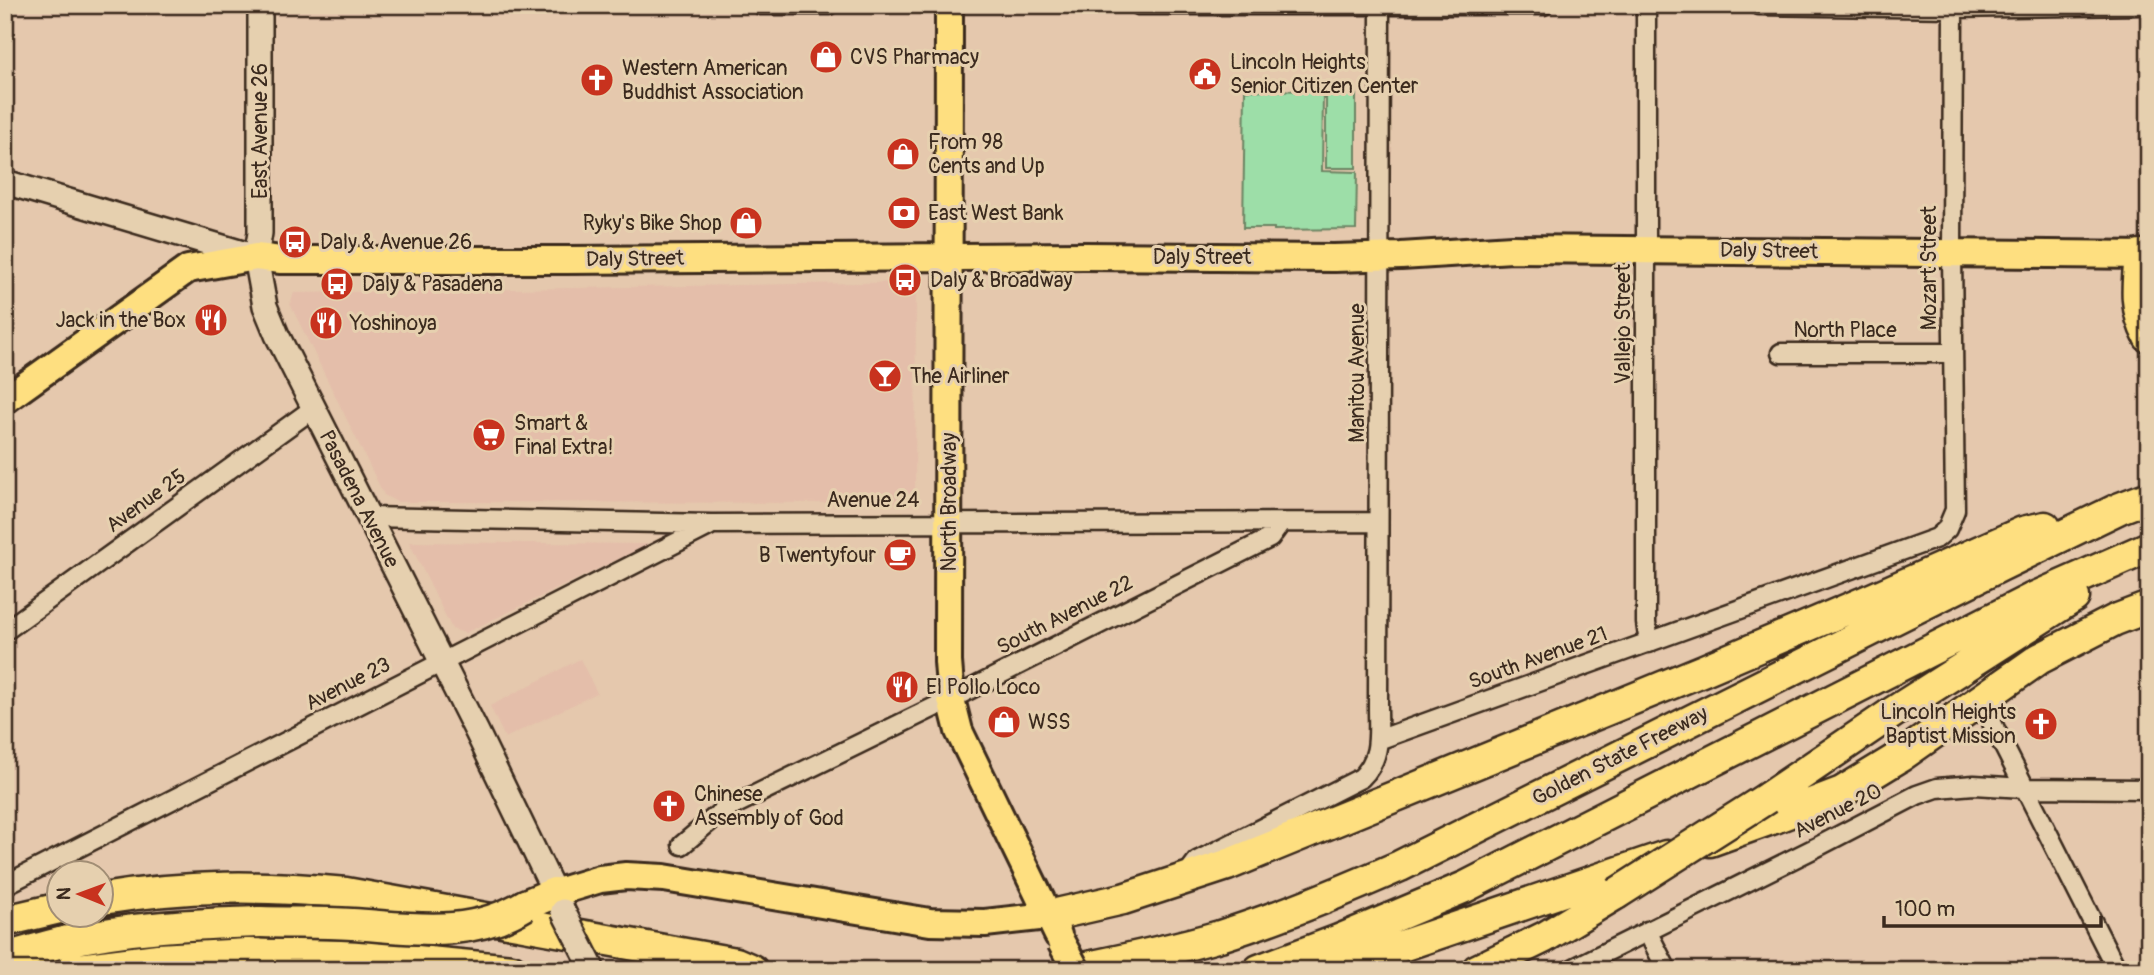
<svg xmlns="http://www.w3.org/2000/svg" width="2154" height="975" font-family="Pangolin,sans-serif">
<style>
.built{fill:#e4beaa}
.green{fill:#9ddea8;stroke:#6c8463;stroke-width:2}
.lines{fill:none;stroke-linecap:round;stroke-linejoin:round}
.street-casing{stroke:#3b2a1e;stroke-width:23}
.secondary-casing{stroke:#3b2a1e;stroke-width:28}
.primary-casing{stroke:#3b2a1e;stroke-width:32}
.highway-casing{stroke:#3b2a1e;stroke-width:35}
.street{stroke:#e6d0af;stroke-width:18}
.secondary{stroke:#e6d0af;stroke-width:23}
.primary{stroke:#fedf80;stroke-width:26}
.highway{stroke:#fedf80;stroke-width:30}
.secondary-bridge-casing{stroke:#3b2a1e;stroke-width:28;stroke-linecap:butt}
.primary-bridge-casing{stroke:#3b2a1e;stroke-width:32;stroke-linecap:butt}
.highway-bridge-casing{stroke:#3b2a1e;stroke-width:35;stroke-linecap:butt}
.secondary-bridge{stroke:#e6d0af;stroke-width:23}
.primary-bridge{stroke:#fedf80;stroke-width:26}
.highway-bridge{stroke:#fedf80;stroke-width:30}
.labels{text-anchor:middle;dominant-baseline:central;stroke-width:6;stroke-linejoin:round;paint-order:stroke}
.poi-label{font-size:21px;fill:#3b2a1e;stroke:#e6d0af;text-anchor:start}
.street-label{font-size:21px;fill:#3b2a1e;stroke:#e6d0af}
</style>
<rect width="100%" height="100%" fill="#e5c8ad"/>
<filter id="ink" filterUnits="userSpaceOnUse"><feTurbulence type="fractalNoise" baseFrequency=".0143" numOctaves="2"/><feDisplacementMap in="SourceGraphic" scale="14" xChannelSelector="R" yChannelSelector="G"/><feConvolveMatrix kernelMatrix="1 2 1 2 8 2 1 2 1" color-interpolation-filters="sRGB"/></filter>
<g filter="url(#ink)">
<!-- built -->
<path class="built" d="M916 282 915 503 397 502 384 495 290 304 294 293Z
M409 542 650 544 465 633 452 629Z
M580 659 597 693 505 738 490 706Z"/>
<!-- green -->
<path class="green" d="M1245 90 1323 91 1322 171 1357 172 1356 229 1274 230V228H1243Z
M1356 94V168H1326V95Z"/>
<g class="lines">
<defs>
<path id="street" d="M762 5H828
M1139 5H1543
M1646 5V623L1649 643
M1759 5 1953 8 2142 5
M1781 353H1952
M368 517 712 524 1378 522
M5 631 314 408
M1992 723 2117 970
M1378 740 1937 538 1947 529 1955 510 1952 254 1953 5
M682 845 722 811 951 699 1270 538 1281 523
M1191 869 1197 861 1361 778C1382 758 1378 735 1378 707L1380 5
M5 885 709 526
M1647 931 1667 970
M1570 970 1819 846 1917 795 1937 788 1974 785 2024 788 2149 789"/>
<path id="secondary" d="M260 5V233L256 257 265 306 277 335 477 732 562 908
M5 182 256 257"/>
<path id="primary" d="M949 5 948 662 951 699 959 731 1058 935
M5 400 188 269 256 257 281 260H567L1085 256 1334 258 1401 256 1512 249 2149 255
M554 893 600 879 626 876 664 878 930 922 985 923 1048 916"/>
<path id="highway" d="M2140 255C2137 286 2134 309 2149 337
M1767 798 1892 713 2074 597
M1710 841 1777 817 1842 792 1901 756 2039 659 2115 620 2149 607
M102 899C186 885 261 885 346 893L736 963 752 970
M525 905 554 893
M1048 916 1123 899 1227 865 1704 670 1869 600 2023 532 2045 527
M5 921 60 908
M5 958C24 953 43 947 63 942 127 927 195 924 261 922
M1293 969 1352 963 1666 856
M71 970 158 959 247 954 366 956 512 970
M1073 970C1123 960 1171 950 1220 936 1281 917 1341 892 1400 866L2000 566 2120 508 2149 497
M1259 970 1339 940 1465 887 2031 599 2149 547
M1477 970 1545 937 1616 894"/>
</defs>
<!-- street casing -->
<use href="#street" class="street-casing"/>
<!-- secondary casing -->
<use href="#secondary" class="secondary-casing"/>
<!-- primary casing -->
<use href="#primary" class="primary-casing"/>
<!-- highway casing -->
<use href="#highway" class="highway-casing"/>
<!-- street -->
<use href="#street" class="street"/>
<!-- secondary -->
<use href="#secondary" class="secondary"/>
<!-- primary -->
<use href="#primary" class="primary"/>
<!-- highway -->
<use href="#highway" class="highway"/>
<defs>
<path id="secondary-bridge" d="M563 911 593 970"/>
<path id="primary-bridge" d="M1061 942 1076 970"/>
<path id="highway-bridge" d="M1616 894 1767 798
M261 922C291 923 322 922 352 924 414 928 469 939 525 905"/>
</defs>
<!-- secondary-bridge casing -->
<use href="#secondary-bridge" class="secondary-bridge-casing"/>
<!-- primary-bridge casing -->
<use href="#primary-bridge" class="primary-bridge-casing"/>
<!-- highway-bridge casing -->
<use href="#highway-bridge" class="highway-bridge-casing"/>
<!-- secondary-bridge -->
<use href="#secondary-bridge" class="secondary-bridge"/>
<!-- primary-bridge -->
<use href="#primary-bridge" class="primary-bridge"/>
<!-- highway-bridge -->
<use href="#highway-bridge" class="highway-bridge"/>
</g>
</g>
<!-- icons -->
<defs>
<symbol id="shop-disc" viewBox="-11 -11 22 22"><circle r="9.5" fill="#c8321e" stroke="#e6d0af"/><path d="M-5-2.5h2.3a2.7 3.5 0 0 1 5.4 0H5L5.5 6h-11ZM-1.5-2.5h3a1.5 2.3 0 0 0-3 0Z" fill="#fff"/></symbol>
<symbol id="civic-disc" viewBox="-11 -11 22 22"><circle r="9.5" fill="#c8321e" stroke="#e6d0af"/><path d="M-.6-6.5H3V-4.5H.6V-3L4-1V1h2V6H-6V1h2V-1L-.6-3ZM-1.2 2.5V6h2.4V2.5Z" fill="#fff"/></symbol>
<symbol id="church-disc" viewBox="-11 -11 22 22"><circle r="9.5" fill="#c8321e" stroke="#e6d0af"/><path d="M-1.2-6h2.4v3.5h3.3v2.4h-3.3V6h-2.4V-.1h-3.3v-2.4h3.3Z" fill="#fff"/></symbol>
<symbol id="bank-disc" viewBox="-11 -11 22 22"><circle r="9.5" fill="#c8321e" stroke="#e6d0af"/><path d="M-6-4H6V4H-6ZM0-2.3a2.3 2.3 0 1 0 0 4.6a2.3 2.3 0 1 0 0-4.6Z" fill="#fff"/></symbol>
<symbol id="bus-disc" viewBox="-11 -11 22 22"><circle r="9.5" fill="#c8321e" stroke="#e6d0af"/><path d="M-5-6H5V4H4V6H2V4H-2V6H-4V4H-5ZM-3.5-4V0h7V-4ZM-3.5 1.2v1.5H-2V1.2ZM2 1.2v1.5H3.5V1.2Z" fill="#fff"/></symbol>
<symbol id="restaurant-disc" viewBox="-11 -11 22 22"><circle r="9.5" fill="#c8321e" stroke="#e6d0af"/><path d="M-5-6h1v4h1v-4h1v4h1v-4h1v5L-1.5 .5V6h-2V.5L-5-1ZM5-6V6H3V1.5H1.5Q1.5-4 5-6Z" fill="#fff"/></symbol>
<symbol id="bar-disc" viewBox="-11 -11 22 22"><circle r="9.5" fill="#c8321e" stroke="#e6d0af"/><path d="M-6-5H6L.8 .8V4.5H3.5V6h-7V4.5H-.8V.8Z" fill="#fff"/></symbol>
<symbol id="supermarket-disc" viewBox="-11 -11 22 22"><circle r="9.5" fill="#c8321e" stroke="#e6d0af"/><path d="M-6-5.5h2.5l.6 2H6L4.5 2H-2.5L-4.4-4H-6ZM-1.5 3.2a1.3 1.3 0 1 0 .1 0ZM3 3.2a1.3 1.3 0 1 0 .1 0Z" fill="#fff"/></symbol>
<symbol id="cafe-disc" viewBox="-11 -11 22 22"><circle r="9.5" fill="#c8321e" stroke="#e6d0af"/><path d="M-5.5-4.5H6V0H3Q3 3.5 0 3.5H-2.5Q-5.5 3.5-5.5 0ZM3-3.2v2h1.7v-2ZM-6 4.5H4V6H-6Z" fill="#fff"/></symbol>
</defs>
<g fill-rule="evenodd">
<use href="#shop-disc" x="807" y="38" width="38" height="38"/>
<use href="#civic-disc" x="1186" y="55" width="38" height="38"/>
<use href="#church-disc" x="578" y="61" width="38" height="38"/>
<use href="#shop-disc" x="884" y="135" width="38" height="38"/>
<use href="#bank-disc" x="885" y="194" width="38" height="38"/>
<use href="#shop-disc" x="727" y="204" width="38" height="38"/>
<use href="#bus-disc" x="276" y="223" width="38" height="38"/>
<use href="#bus-disc" x="886" y="261" width="38" height="38"/>
<use href="#bus-disc" x="318" y="265" width="38" height="38"/>
<use href="#restaurant-disc" x="192" y="301" width="38" height="38"/>
<use href="#restaurant-disc" x="307" y="304" width="38" height="38"/>
<use href="#bar-disc" x="866" y="357" width="38" height="38"/>
<use href="#supermarket-disc" x="470" y="416" width="38" height="38"/>
<use href="#cafe-disc" x="881" y="536" width="38" height="38"/>
<use href="#restaurant-disc" x="883" y="668" width="38" height="38"/>
<use href="#shop-disc" x="985" y="703" width="38" height="38"/>
<use href="#church-disc" x="2022" y="705" width="38" height="38"/>
<use href="#church-disc" x="650" y="787" width="38" height="38"/>
</g>
<g class="labels">
<!-- poi labels -->
<g class="poi-label">
<text x="850" y="57">CVS Pharmacy</text>
<text x="1230" y="62">Lincoln Heights<tspan x="1230" dy="24">Senior Citizen Center</tspan></text>
<text x="622" y="68">Western American<tspan x="622" dy="24">Buddhist Association</tspan></text>
<text x="928" y="142">From 98<tspan x="928" dy="24">Cents and Up</tspan></text>
<text x="928" y="213">East West Bank</text>
<text x="722" y="223" text-anchor="end">Ryky's Bike Shop</text>
<text x="320" y="242">Daly &amp; Avenue 26</text>
<text x="930" y="280">Daly &amp; Broadway</text>
<text x="362" y="284">Daly &amp; Pasadena</text>
<text x="186" y="320" text-anchor="end">Jack in the Box</text>
<text x="350" y="323">Yoshinoya</text>
<text x="910" y="376">The Airliner</text>
<text x="514" y="423">Smart &amp;<tspan x="514" dy="24">Final Extra!</tspan></text>
<text x="876" y="555" text-anchor="end">B Twentyfour</text>
<text x="926" y="687">El Pollo Loco</text>
<text x="2016" y="712" text-anchor="end">Lincoln Heights<tspan x="2016" dy="24">Baptist Mission</tspan></text>
<text x="1028" y="722">WSS</text>
<text x="694" y="794">Chinese<tspan x="694" dy="24">Assembly of God</tspan></text>
</g>
<!-- street labels -->
<g class="street-label">
<text transform="translate(260 131) rotate(-90)">East Avenue 26</text>
<text transform="translate(1769 251) rotate(1)">Daly Street</text>
<text x="1202" y="257">Daly Street</text>
<text transform="translate(635 259) rotate(-1)">Daly Street</text>
<text transform="translate(1929 268) rotate(-90)">Mozart Street</text>
<text transform="translate(1623 324) rotate(-90)">Vallejo Street</text>
<text x="1845" y="330">North Place</text>
<text transform="translate(1357 373) rotate(-90)">Manitou Avenue</text>
<text transform="translate(359 499) rotate(63)">Pasadena Avenue</text>
<text x="873" y="500">Avenue 24</text>
<text transform="translate(146 501) rotate(-36)">Avenue 25</text>
<text transform="translate(949 502) rotate(-90)">North Broadway</text>
<text transform="translate(1065 615) rotate(-27)">South Avenue 22</text>
<text transform="translate(1538 658) rotate(-20)">South Avenue 21</text>
<text transform="translate(348 684) rotate(-27)">Avenue 23</text>
<text transform="translate(1620 756) rotate(-27)">Golden State Freeway</text>
<text transform="translate(1838 811) rotate(-27)">Avenue 20</text>
</g>
</g>
<!-- margin -->
<rect width="2154" height="975" fill="none" stroke="#e6d0af" stroke-width="28"/>
<rect x="14" y="14" width="2126" height="947" fill="none" stroke="#3b2a1e" stroke-width="2.5" filter="url(#ink)"/>
<!-- north arrow -->
<g transform="translate(80 894) rotate(271)"><circle r="33" fill="#e6d0af" stroke="#a28e75" stroke-width="2"/>
<path d="M0-5L12 26L0 18L-12 26Z" fill="#c8321e"/>
<text y="-10" font-size="19" font-weight="bold" text-anchor="middle" fill="#3b2a1e">N</text>
</g>
<!-- scale -->
<path d="M1884 916v10h217v-10" fill="none" stroke="#3b2a1e" stroke-width="3.5"/>
<text x="1895" y="916" font-size="21" fill="#3b2a1e" stroke="#e6d0af" stroke-width="5" paint-order="stroke">100 m</text>
</svg>
